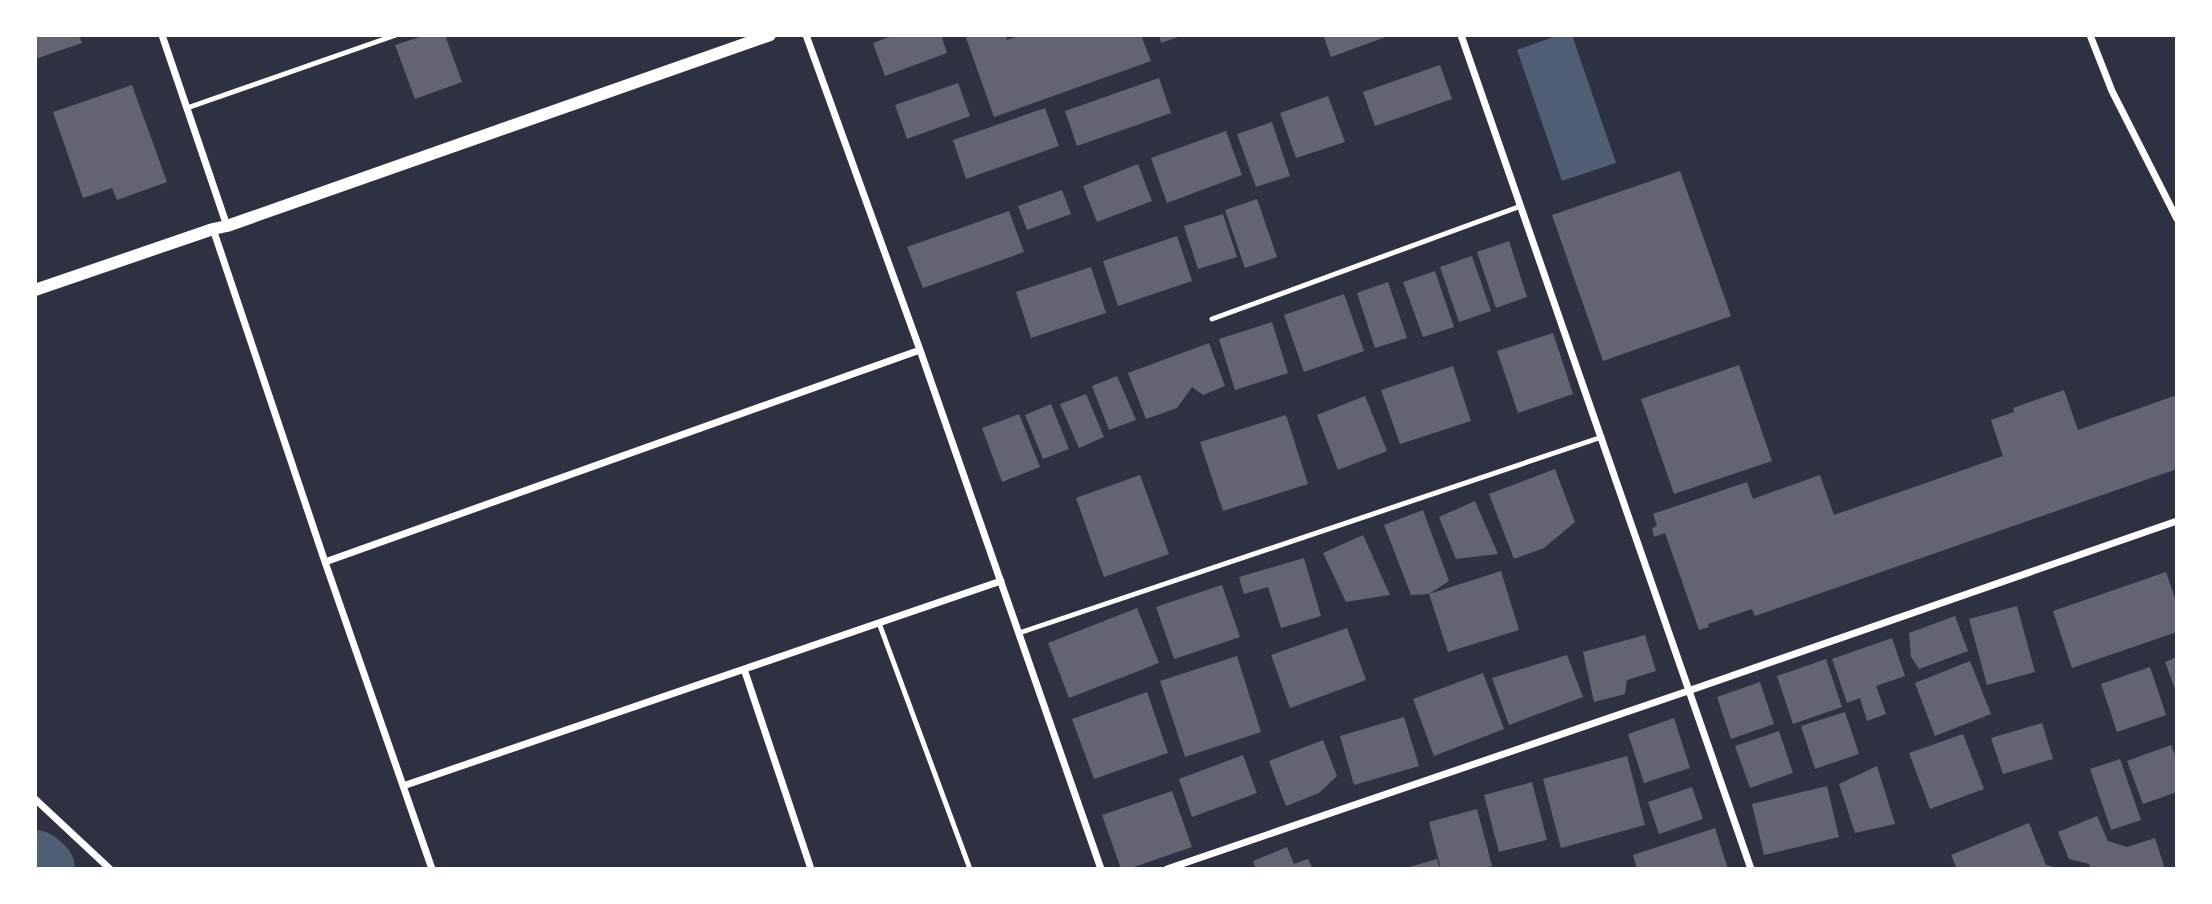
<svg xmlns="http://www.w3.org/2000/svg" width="2212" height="904" font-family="'Roboto Condensed',sans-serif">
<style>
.water{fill:#4f5d75}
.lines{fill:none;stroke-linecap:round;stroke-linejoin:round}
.river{stroke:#4f5d75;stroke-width:66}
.building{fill:#626471}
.service{stroke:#fff;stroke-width:5}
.minor{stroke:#fff;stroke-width:7}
.tertiary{stroke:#fff;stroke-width:12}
</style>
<rect width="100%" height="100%" fill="#2d3142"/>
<!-- water -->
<path class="water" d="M1559 35H1572L1616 163 1562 181 1517 50Z"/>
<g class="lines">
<!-- river -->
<path class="river" d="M35 863 42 869"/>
</g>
<!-- building -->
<path class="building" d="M35 35H79L82 43 35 59Z
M426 35H445L462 82 415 99 395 45Z
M894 35H941L947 53 885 76 873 43Z
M965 35H1006L1007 40 1021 35H1141L1151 61 994 117Z
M1159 35H1184L1161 43Z
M1323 35H1391L1331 57Z
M1440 65 1452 99 1375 126 1363 92Z
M1159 78 1171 113 1077 146 1065 111Z
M958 83 970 116 907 139 895 105Z
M132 85 167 182 117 200 112 188 83 198 53 112Z
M1328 96 1345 142 1296 158 1280 113Z
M1045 108 1059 146 966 179 953 140Z
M1272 122 1290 176 1256 187 1237 134Z
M1226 131 1242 175 1167 203 1151 158Z
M1138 164 1152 201 1097 222 1083 186Z
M1680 171 1731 316 1603 361 1552 215Z
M1062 190 1071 214 1027 230 1018 206Z
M1257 199 1277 257 1245 268 1225 210Z
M1009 211 1024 252 923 288 907 247Z
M1223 214 1237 257 1198 269 1184 226Z
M1177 236 1192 281 1118 306 1103 261Z
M1509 241 1527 297 1496 308 1477 252Z
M1472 256 1491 311 1459 322 1440 267Z
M1091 267 1106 313 1031 338 1016 292Z
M1435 271 1454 327 1423 337 1403 282Z
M1388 282 1407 338 1375 348 1357 293Z
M1344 294 1364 351 1304 372 1284 315Z
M1272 322 1288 373 1235 390 1219 339Z
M1553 333 1573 394 1518 413 1497 351Z
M1209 343 1225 386 1203 395 1192 387 1177 408 1146 419 1128 373Z
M1739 365 1772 461 1674 494 1641 399Z
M1453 366 1471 421 1400 444 1381 390Z
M1117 376 1136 420 1109 430 1092 386Z
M2064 390 2078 430 2177 395V469L1755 616 1752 609 1708 624 1709 627 1699 630 1665 533 1654 537 1652 528 1657 526 1653 514 1747 482 1753 499 1820 475 1834 515 2003 456 1991 420 2014 412 2013 408Z
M1086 394 1104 437 1079 448 1060 404Z
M1365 396 1387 451 1338 470 1317 415Z
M1051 404 1069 449 1043 459 1025 415Z
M1019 414 1040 467 1002 482 982 428Z
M1286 415 1308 484 1223 511 1200 442Z
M1555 469 1575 522 1544 548 1514 559 1489 494Z
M1140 475 1169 554 1104 577 1076 498Z
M1475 501 1498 554 1456 559 1439 517Z
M1423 510 1449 581 1429 594 1411 595 1384 525Z
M1363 535 1390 595 1346 602 1323 553Z
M1304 558 1321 616 1281 628 1268 587 1244 594 1239 577Z
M1501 571 1519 630 1448 652 1429 594Z
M2166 572 2177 604V632L2072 668 2053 611Z
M1222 585 1240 637 1174 659 1156 607Z
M2017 606 2035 672 1987 685 1969 619Z
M1137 608 1159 663 1069 698 1048 643Z
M1955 616 1968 651 1919 669 1911 657 1909 633Z
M1347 628 1366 680 1290 708 1271 655Z
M1645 635 1656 671 1627 680 1625 694 1594 702 1583 652Z
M1892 638 1905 676 1876 686 1886 714 1867 721 1860 698 1847 703 1832 659Z
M1567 655 1583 697 1509 725 1492 678Z
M1237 656 1261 732 1185 757 1160 681Z
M2177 657V694L2165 662Z
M1826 659 1842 707 1793 724 1777 676Z
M1970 661 1991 714 1935 736 1915 683Z
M2150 667 2166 715 2117 732 2101 684Z
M1483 673 1504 729 1434 756 1413 699Z
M1760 682 1774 724 1731 739 1717 697Z
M1147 692 1168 753 1094 779 1072 719Z
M1845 712 1859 754 1815 769 1801 726Z
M1404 717 1419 766 1354 785 1340 736Z
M1674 718 1690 768 1644 783 1628 734Z
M2042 723 2053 759 2003 774 1991 738Z
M1779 731 1793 773 1750 788 1735 746Z
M1963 734 1984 789 1930 809 1909 753Z
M1323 740 1337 776 1319 793 1286 806 1269 761Z
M2171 745 2177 760V792L2143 804 2127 761Z
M1243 755 1257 793 1192 817 1179 779Z
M1627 756 1645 825 1561 848 1543 779Z
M2120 759 2141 820 2111 830 2090 769Z
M1877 766 1895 824 1855 833 1839 784Z
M1532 782 1547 840 1499 852 1484 795Z
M1827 786 1839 837 1764 855 1752 804Z
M1692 787 1703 819 1659 834 1648 802Z
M1172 791 1192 847 1128 869H1121L1102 815Z
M1477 809 1492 866 1482 869H1441L1429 822Z
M2097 816 2108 841 2127 847 2155 838 2165 869H2091L2089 864 2069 859 2058 832Z
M2029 823 2046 865 2061 869H1957L1951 855Z
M1715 828 1728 869H1637L1633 855Z
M1287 847 1294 864 1308 859 1313 869H1256L1253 861Z
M1437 859 1440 869H1406V868Z"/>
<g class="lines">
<!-- service -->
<path class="service" d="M187 108 396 35
M1212 319 1521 206
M879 623 970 869
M1019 633 1602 437"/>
<!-- minor -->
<path class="minor" d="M162 35 227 226
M806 35 920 350 1101 869
M1461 35 1751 869
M2090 35 2112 91 2177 219
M213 229 325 562 432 869
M325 562 920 350
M744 669 811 869
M403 786 1001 581
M35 799 110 869
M1167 869 1688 691 2177 521"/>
<!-- tertiary -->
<path class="tertiary" d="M35 290 213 229 227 226 770 35"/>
</g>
<!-- border -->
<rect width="2212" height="904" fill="none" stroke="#ffffff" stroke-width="74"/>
</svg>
